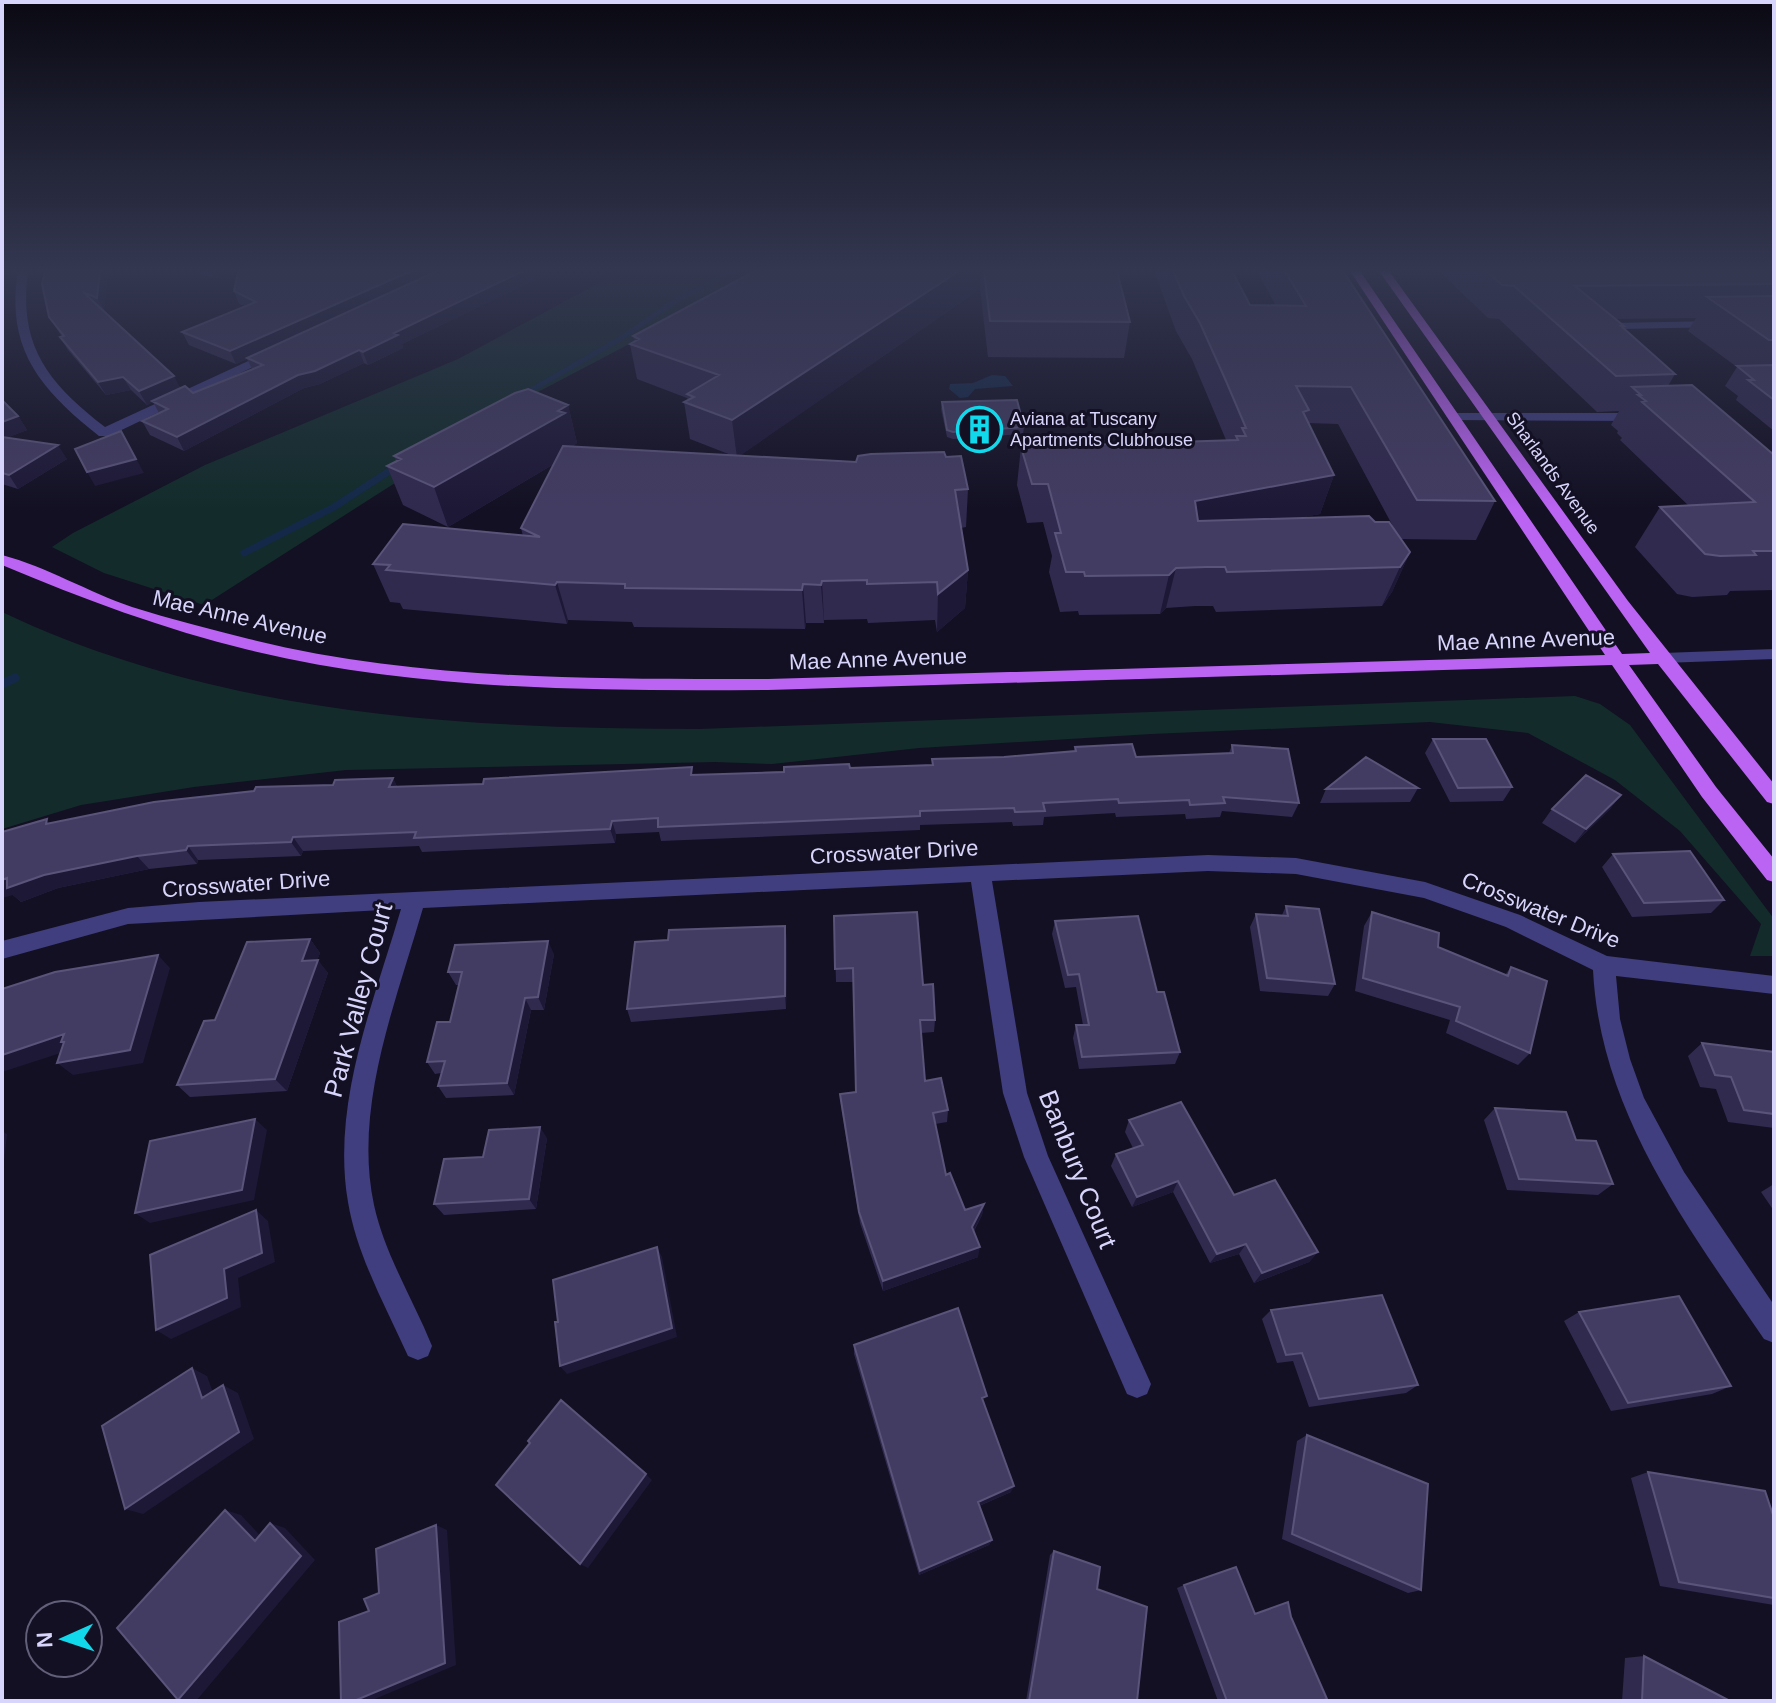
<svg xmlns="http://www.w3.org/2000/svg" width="1776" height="1703" font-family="Arial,sans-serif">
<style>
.green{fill:#132c2b}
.water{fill:#142949}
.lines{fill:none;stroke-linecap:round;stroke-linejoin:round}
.stream-far2{stroke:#142949;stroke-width:5}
.stream-far1{stroke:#142949;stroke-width:7}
.stream{stroke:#142949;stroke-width:9}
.minor{fill:#403e7e;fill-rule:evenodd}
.major{fill:#bb64f3;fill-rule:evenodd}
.wall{fill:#312a4f;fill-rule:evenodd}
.shaded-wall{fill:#1d1836}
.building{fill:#433c62;stroke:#5a547a;stroke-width:2}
.labels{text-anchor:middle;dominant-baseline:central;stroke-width:6;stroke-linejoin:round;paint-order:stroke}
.far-poi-label{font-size:18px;fill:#d8d5fc;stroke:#131023;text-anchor:start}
.far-street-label{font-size:18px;fill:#d8d5fc;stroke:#131023}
.street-label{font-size:22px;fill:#d8d5fc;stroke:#131023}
.near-street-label{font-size:26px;fill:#d8d5fc;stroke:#131023}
</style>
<rect width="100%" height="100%" fill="#131023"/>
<!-- green -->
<path class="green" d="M621 271H763L719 290 637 340 536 393 204 605 104 573 52 547 73 533 205 465 458 359Z
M2 612C219 715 464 729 700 729L1575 696 1600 704 1630 725 1774 919V956H1750L1761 924 1680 831 1615 780 1528 733 1430 722 1151 734 919 748 772 764 715 762 346 770 194 787 81 805 2 829Z"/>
<!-- water -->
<path class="water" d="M992 375 1005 376 1013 386 975 389 968 397 960 398 949 389 950 384 973 383Z"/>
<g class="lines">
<!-- stream-far2 -->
<path class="stream-far2" d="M521 396 623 337 678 299 734 271"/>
<!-- stream-far1 -->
<path class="stream-far1" d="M244 553 334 507 397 466"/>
<!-- stream -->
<path class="stream" d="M2 684 15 678"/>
<!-- minor -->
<path class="minor" d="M18 271H28C18 346 48 383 105 427L268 352 278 355 109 436H99C41 390 5 349 18 271Z
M1774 320V326L1620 329 1623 333 1617 337 1603 326 1609 323Z
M1448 413H1641L1648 417 1641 421 1453 420 1446 416Z
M1774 649V659L1663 663 1655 658 1663 653Z
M1208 855 1296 858 1425 882 1520 915 1607 956 1774 976V994L1616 976 1620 1019 1630 1059 1644 1098 1684 1172 1774 1305V1343L1764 1339C1687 1226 1600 1111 1593 970L1506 927 1424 898 1296 874 1208 871 992 881 1027 1093 1048 1156 1151 1384 1147 1394 1137 1398 1127 1394 1024 1157 1003 1093 971 882 423 908C396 1002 353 1107 374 1205 385 1255 413 1299 432 1346L428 1356 418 1360 408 1356C386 1307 357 1256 348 1202 331 1103 374 1002 401 909L128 924 2 959V941L128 908 199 902Z"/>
<!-- major -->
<path class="major" d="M1350 271H1360L1622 654 1650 653 1379 271H1389L1628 601 1774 784V804L1767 802 1658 664 1629 665 1716 787 1774 859V882L1767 880 1702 797 1612 665 768 690C595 691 418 691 249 650 163 629 83 599 2 565V555C47 567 88 592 132 607 170 619 210 629 249 639 417 681 596 679 768 679L1605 655Z"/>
</g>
<!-- wall -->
<path class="wall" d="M108 271 104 310 181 388 193 393 252 369 247 359 236 364 189 345 182 332 245 306 239 304 234 291 238 271H553L402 344 403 348 368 365 364 363 320 384 304 388 184 451 150 435 142 421 159 413 153 402 147 405 131 390 106 395 68 350 60 337H62L49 317Z
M193 271H234L214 278Z
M755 271H1117L1130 322 1124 358 988 357 980 289 739 456 856 462 946 457 968 489 966 527 961 528 968 570 965 608 937 632 935 620 868 623 867 619 824 620V623H806L805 629 634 627 632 622 568 620 567 624 403 609 400 603 390 602 373 564 523 536 521 528 554 464 448 527 403 505 387 466 396 461 394 456 568 405 577 443 573 446 731 455 690 439 684 402 688 400 687 398 637 379 630 344 634 341 633 336Z
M1154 271H1232L1250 305 1276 306 1257 271H1343L1495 501 1476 540 1401 539 1410 552 1392 592 1382 606 1216 612 1213 606H1195L1166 608 1160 614 1079 615 1078 611 1060 612 1049 572 1052 556 1043 522 1027 523 1017 485 1021 447 1226 440 1192 359 1176 331ZM1308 423 1338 424 1396 532 1375 522 1296 518 1320 514 1334 475Z
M1439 271H1774V431L1736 400 1738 396 1725 386 1737 367 1688 331 1696 318 1615 319 1624 326 1623 328 1675 374 1668 386 1774 455V590L1730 591 1727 595 1692 597 1677 594 1635 547 1660 507 1689 506 1620 440 1622 438 1617 433 1618 431 1611 425 1619 411 1597 412 1499 319 1488 318Z
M2 400 18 416 27 430 6 438 67 459 18 489 2 484Z
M942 402 1024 427 1023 434 953 439 947 437 941 409Z
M1433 739 1512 787 1503 801 1450 802 1425 753Z
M1232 745 1299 803 1292 817 1222 811 1220 817 1186 819 1185 814 1116 817 1115 813 1044 817 1043 825 1013 826 1012 822 920 825V830L661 841 659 832 616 834 615 843 422 852 419 846 303 851 301 856 198 860 197 864 149 869 58 888 21 902 13 895 50 823 333 785 393 778 397 787 932 765V759L1004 757 1074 751 1075 747 1136 757 1229 753Z
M1418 788 1410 802 1320 803 1326 789Z
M1621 795 1610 809 1575 843 1542 823 1552 809Z
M1613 854 1724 900 1711 913 1632 917 1602 867Z
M1286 906 1335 984 1328 996 1260 991 1250 927 1256 914 1282 915Z
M1372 912 1438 947 1505 975 1511 967 1530 1053 1518 1065 1446 1033 1450 1020 1355 991 1364 926Z
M834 916 923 985 935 1020 934 1032 921 1033 925 1081 948 1110 947 1122 935 1124 946 1175 965 1210 984 1204 982 1215 974 1231 978 1257 883 1291 860 1223 841 1106 840 1094 856 1092 853 982H836Z
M1055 921 1157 992 1180 1052 1175 1064 1079 1069 1073 1038 1076 1025H1083L1076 987 1065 988 1052 934Z
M310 939 320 953 317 960 328 973 287 1091 190 1097 177 1085 215 1020Z
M787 939 786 1009 631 1022 627 1009 668 940Z
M554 954 544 1010H531L514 1095 446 1098 438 1086 441 1073 435 1074 427 1062 450 1022 459 985H456L448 972Z
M1702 1043 1774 1052V1128L1728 1122 1716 1089 1700 1087 1688 1056Z
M1495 1108 1576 1140 1613 1184 1598 1195 1507 1190 1484 1120Z
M1129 1120 1234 1195 1318 1252 1309 1262 1254 1283 1239 1254 1210 1263 1173 1192 1132 1207 1111 1166 1116 1154 1133 1148 1125 1132Z
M547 1138 536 1209 444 1215 434 1204 483 1157Z
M1774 1184V1211L1761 1192Z
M1271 1310 1418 1385 1406 1393 1309 1407 1293 1361 1277 1363 1262 1319Z
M1579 1312 1731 1386 1712 1394 1611 1411 1564 1321Z
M854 1345 984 1403 1011 1492 979 1506 992 1540 989 1545 919 1575 854 1354Z
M1307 1435 1421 1590 1408 1593 1282 1539 1297 1441Z
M1648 1472 1774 1518V1605L1660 1586 1631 1478Z
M1054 1551 1097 1589 1137 1701H1026L1050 1555Z
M1184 1585 1255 1613 1291 1617 1321 1701H1218L1177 1588Z
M1644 1656 1730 1701H1622L1625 1658Z"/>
<!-- shaded-wall -->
<path class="shaded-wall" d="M100 271H108L104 310 97 298Z
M210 271H234L214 278Z
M411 271H442L236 364 230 351Z
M523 271H553L402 344 403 348 368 365 363 352 394 333Z
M959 271H981L980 289 737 458 732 420Z
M359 350 364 363 320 384 304 388 184 451 177 437 298 375Z
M174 376 181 389 147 405 139 391Z
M123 377 131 390 106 395 98 382Z
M568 405 577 443 573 446 574 452 448 527 434 487Z
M18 416 27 430 2 440V422Z
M121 431 144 473 95 486 87 472Z
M58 445 67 459 18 489 9 475Z
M1334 475 1320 514 1186 540 1195 501Z
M1410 552 1392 592 1382 606 1400 567Z
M1176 568 1166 608 1160 614 1169 575Z
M968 570 965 608 937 632 938 594Z
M822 581 824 620V623L821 585Z
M557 582 568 620 567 624 555 585Z
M803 584 806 623 805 629 802 590Z
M393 778 400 792 389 787Z
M1621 795 1610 809 1575 843 1586 829Z
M612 821 616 834 615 843 610 829Z
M293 837 303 851 301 856 291 842Z
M188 846 198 860 197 864 186 850Z
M137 856 149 869 58 888 21 902 13 895 2 898V880L44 875Z
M785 926 787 939 786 1009 785 996Z
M310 939 320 953 312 974 302 961Z
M548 941 554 954 544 1010 538 997Z
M158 955 170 968 143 1063 73 1075 57 1063Z
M318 960 328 973 287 1091 275 1079Z
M525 998 531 1010 514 1095 507 1083Z
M64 1034 70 1050 2 1072V1055Z
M255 1119 267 1130 254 1200 150 1223 135 1213Z
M540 1127 547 1138 536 1209 529 1199Z
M2 1131 7 1134 4 1161H2Z
M1178 1181 1173 1192 1132 1207 1137 1197Z
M984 1204 982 1215 970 1237 972 1227Z
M256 1210 268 1221 275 1262 238 1278 241 1307 171 1339 156 1330 224 1269Z
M1246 1244 1239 1254 1210 1263 1217 1254Z
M657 1247 662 1257 677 1337 567 1374 560 1366Z
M980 1247 978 1257 883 1291V1281Z
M1318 1252 1309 1262 1254 1283 1262 1273Z
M192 1368 207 1376 218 1406 202 1398Z
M223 1385 238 1393 254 1439 143 1514 125 1509Z
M646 1474 652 1480 588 1568 580 1564Z
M1014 1486 1011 1492 976 1507 978 1502Z
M225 1510 241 1515 270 1546 255 1541Z
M270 1523 285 1528 315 1560 196 1701 178 1700Z
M436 1525 447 1530 456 1665 370 1701H354Z
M992 1540 989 1545 919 1575 920 1571Z"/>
<!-- building -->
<path class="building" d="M45 271H100L97 298 83 292 174 376 139 391 123 377 98 382 60 337 64 336 49 317 42 284Z
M238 271H411L230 351 182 332 256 302 234 291Z
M437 271H523L394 333 398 335 363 352 359 350 315 371 298 375 177 437 142 421 168 409 152 401 185 386 193 393 263 365 247 358Z
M755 271H959L732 420 684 402 694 397 687 394 719 375 630 344 639 339 633 336Z
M984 271H1117L1130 322 990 321Z
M1173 271H1232L1250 305 1306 306 1285 271H1343L1495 501 1417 500 1351 387 1296 386 1309 410 1303 412 1334 475 1195 501 1198 521 1369 516 1375 522H1389L1410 552 1400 567 1227 572 1225 567H1206L1176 568 1169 575 1085 576 1084 572H1066L1055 533H1061L1048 484H1032L1021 447 1238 440 1236 436H1246L1242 428H1246L1226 381 1200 323 1184 296Z
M1486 271H1774V284L1575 286 1624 326H1621L1675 374 1616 376 1514 286 1502 285Z
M1774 296V340H1769L1707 297Z
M1774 365V400L1748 380H1754L1737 366Z
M1692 385 1774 455V551H1753L1756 555 1720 556 1705 554 1660 507 1755 502 1642 402 1646 401 1638 395H1641L1632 387Z
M528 389 568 405 558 411 565 413 434 487 387 466 401 459 394 456 515 393Z
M2 400 18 416 2 422Z
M1017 400 1024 427 953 432 947 430 942 402Z
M121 431 136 459 87 472 75 449Z
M2 437 58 445 9 475 2 473Z
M563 446 856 462 858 456 871 454 944 452 946 457 961 456 968 489 955 490 968 570 938 594 937 582 867 584V580L822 581 821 585 803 584 802 590 625 588V584L557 582 555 585 386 570 390 565 373 564 403 524 540 537 521 528Z
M1433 739H1486L1512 787 1458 788Z
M1132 744 1136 757 1233 753 1232 745 1288 749 1299 803 1223 797 1225 803 1190 805 1189 800 1119 803 1118 799 1043 803 1045 811 1015 812 1014 808 920 811V816L658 827V818L612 821 610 829 414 838 416 832 293 837 291 842 188 846 186 850 137 856 44 875 7 888V878L2 880V832L47 819 46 824 154 802 254 791 256 787 333 785 335 780 393 778 389 787 483 784 484 779 692 767 691 775 784 772V767L849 764 850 768 933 765 932 759 1004 757 1076 751 1075 747Z
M1366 757 1418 788 1326 789Z
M1586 775 1621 795 1586 829 1552 809Z
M1690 851 1724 900 1644 903 1613 854Z
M1286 906 1319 909 1335 984 1267 978 1256 914 1288 916Z
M917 912 923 985 933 984 935 1020H920L925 1081 941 1078 948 1110 933 1113 946 1175 950 1173 965 1210 984 1204 972 1227 980 1247 883 1281 859 1212 840 1094 856 1092 853 968 835 969 834 916Z
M1372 912 1439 933 1438 947 1508 976 1511 967 1547 981 1530 1053 1456 1021 1460 1007 1363 978Z
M1138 916 1157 992H1164L1180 1052 1082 1057 1076 1025H1089L1079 974 1068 975 1055 921Z
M785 926V996L627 1009 635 942 668 940 669 930Z
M310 939 302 961 318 960 275 1079 177 1085 204 1021 215 1020 247 942Z
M548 941 538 997 525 998 507 1083 438 1086 445 1061 427 1062 437 1022H450L462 972H448L455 945Z
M158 955 130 1050 57 1063 64 1042H61L64 1034 2 1055V989L55 972Z
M1702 1043 1774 1052V1114L1744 1110 1731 1077 1715 1075Z
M1181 1102 1234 1195 1275 1180 1318 1252 1262 1273 1246 1244 1217 1254 1178 1181 1137 1197 1116 1154 1143 1145 1129 1120Z
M1495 1108 1566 1112 1576 1140 1596 1141 1613 1184 1519 1179Z
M255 1119 242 1190 135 1213 150 1141Z
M540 1127 529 1199 434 1204 444 1159 483 1157 489 1130Z
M256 1210 262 1253 224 1269 227 1298 156 1330 150 1255Z
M657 1247 672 1328 560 1366 555 1322H558L553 1280Z
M1382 1295 1418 1385 1319 1399 1302 1353 1286 1355 1271 1310Z
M1679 1296 1731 1386 1628 1403 1579 1312Z
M958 1308 987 1396 982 1398 1014 1486 978 1502 992 1540 920 1571 854 1345Z
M192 1368 202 1398 223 1385 239 1432 125 1509 102 1426Z
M561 1400 646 1474 580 1564 496 1485 530 1443 528 1441Z
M1307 1435 1428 1484 1421 1590 1292 1534Z
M1648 1472 1765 1491 1774 1518V1598L1679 1582Z
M225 1510 255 1541 270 1523 301 1556 178 1700 117 1628Z
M436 1525 445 1663 354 1701H341L339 1622 369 1611 364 1599 379 1593 376 1549Z
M1054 1551 1100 1567 1097 1589 1147 1607 1137 1701H1029Z
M1236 1567 1255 1614 1288 1602 1291 1617 1327 1699 1321 1701H1227L1184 1585Z
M1644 1656 1730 1701H1642Z"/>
<!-- sky -->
<linearGradient id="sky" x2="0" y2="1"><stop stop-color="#0a0913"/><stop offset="0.53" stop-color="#333750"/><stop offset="1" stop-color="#333750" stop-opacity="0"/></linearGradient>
<rect width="1776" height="509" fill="url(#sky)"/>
<!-- icons -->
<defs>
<symbol id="building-ring" viewBox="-11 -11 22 22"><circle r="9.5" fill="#131023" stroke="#11d9eb" stroke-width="1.5"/><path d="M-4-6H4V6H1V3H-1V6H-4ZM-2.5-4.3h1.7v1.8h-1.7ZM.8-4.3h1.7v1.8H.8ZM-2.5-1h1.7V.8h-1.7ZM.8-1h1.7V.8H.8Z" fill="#11d9eb"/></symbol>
</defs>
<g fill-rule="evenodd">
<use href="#building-ring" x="954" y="404" width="51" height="51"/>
</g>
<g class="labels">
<!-- far-poi labels -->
<g class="far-poi-label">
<text x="1010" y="419">Aviana at Tuscany<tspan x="1010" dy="21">Apartments Clubhouse</tspan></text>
</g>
<!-- far-street labels -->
<g class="far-street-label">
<text transform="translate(1553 473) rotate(54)">Sharlands Avenue</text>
</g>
<!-- street labels -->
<g class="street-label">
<text transform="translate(240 617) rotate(13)">Mae Anne Avenue</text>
<text transform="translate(1526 640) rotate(-2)">Mae Anne Avenue</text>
<text transform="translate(878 659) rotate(-2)">Mae Anne Avenue</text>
<text transform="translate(894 852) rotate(-3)">Crosswater Drive</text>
<text transform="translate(246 884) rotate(-4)">Crosswater Drive</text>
<text transform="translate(1541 910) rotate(22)">Crosswater Drive</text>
</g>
<!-- near-street labels -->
<g class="near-street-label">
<text transform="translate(358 1000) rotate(-75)">Park Valley Court</text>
<text transform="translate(1078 1169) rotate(68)">Banbury Court</text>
</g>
</g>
<!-- border -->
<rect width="1776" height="1703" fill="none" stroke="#d8d5fc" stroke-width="8"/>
<!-- north arrow -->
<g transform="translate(64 1639) rotate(267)"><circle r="38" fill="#131023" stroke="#625f7a" stroke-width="2"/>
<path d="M0-6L14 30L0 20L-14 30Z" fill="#11d9eb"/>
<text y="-12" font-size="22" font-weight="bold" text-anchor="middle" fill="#d8d5fc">N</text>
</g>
</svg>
